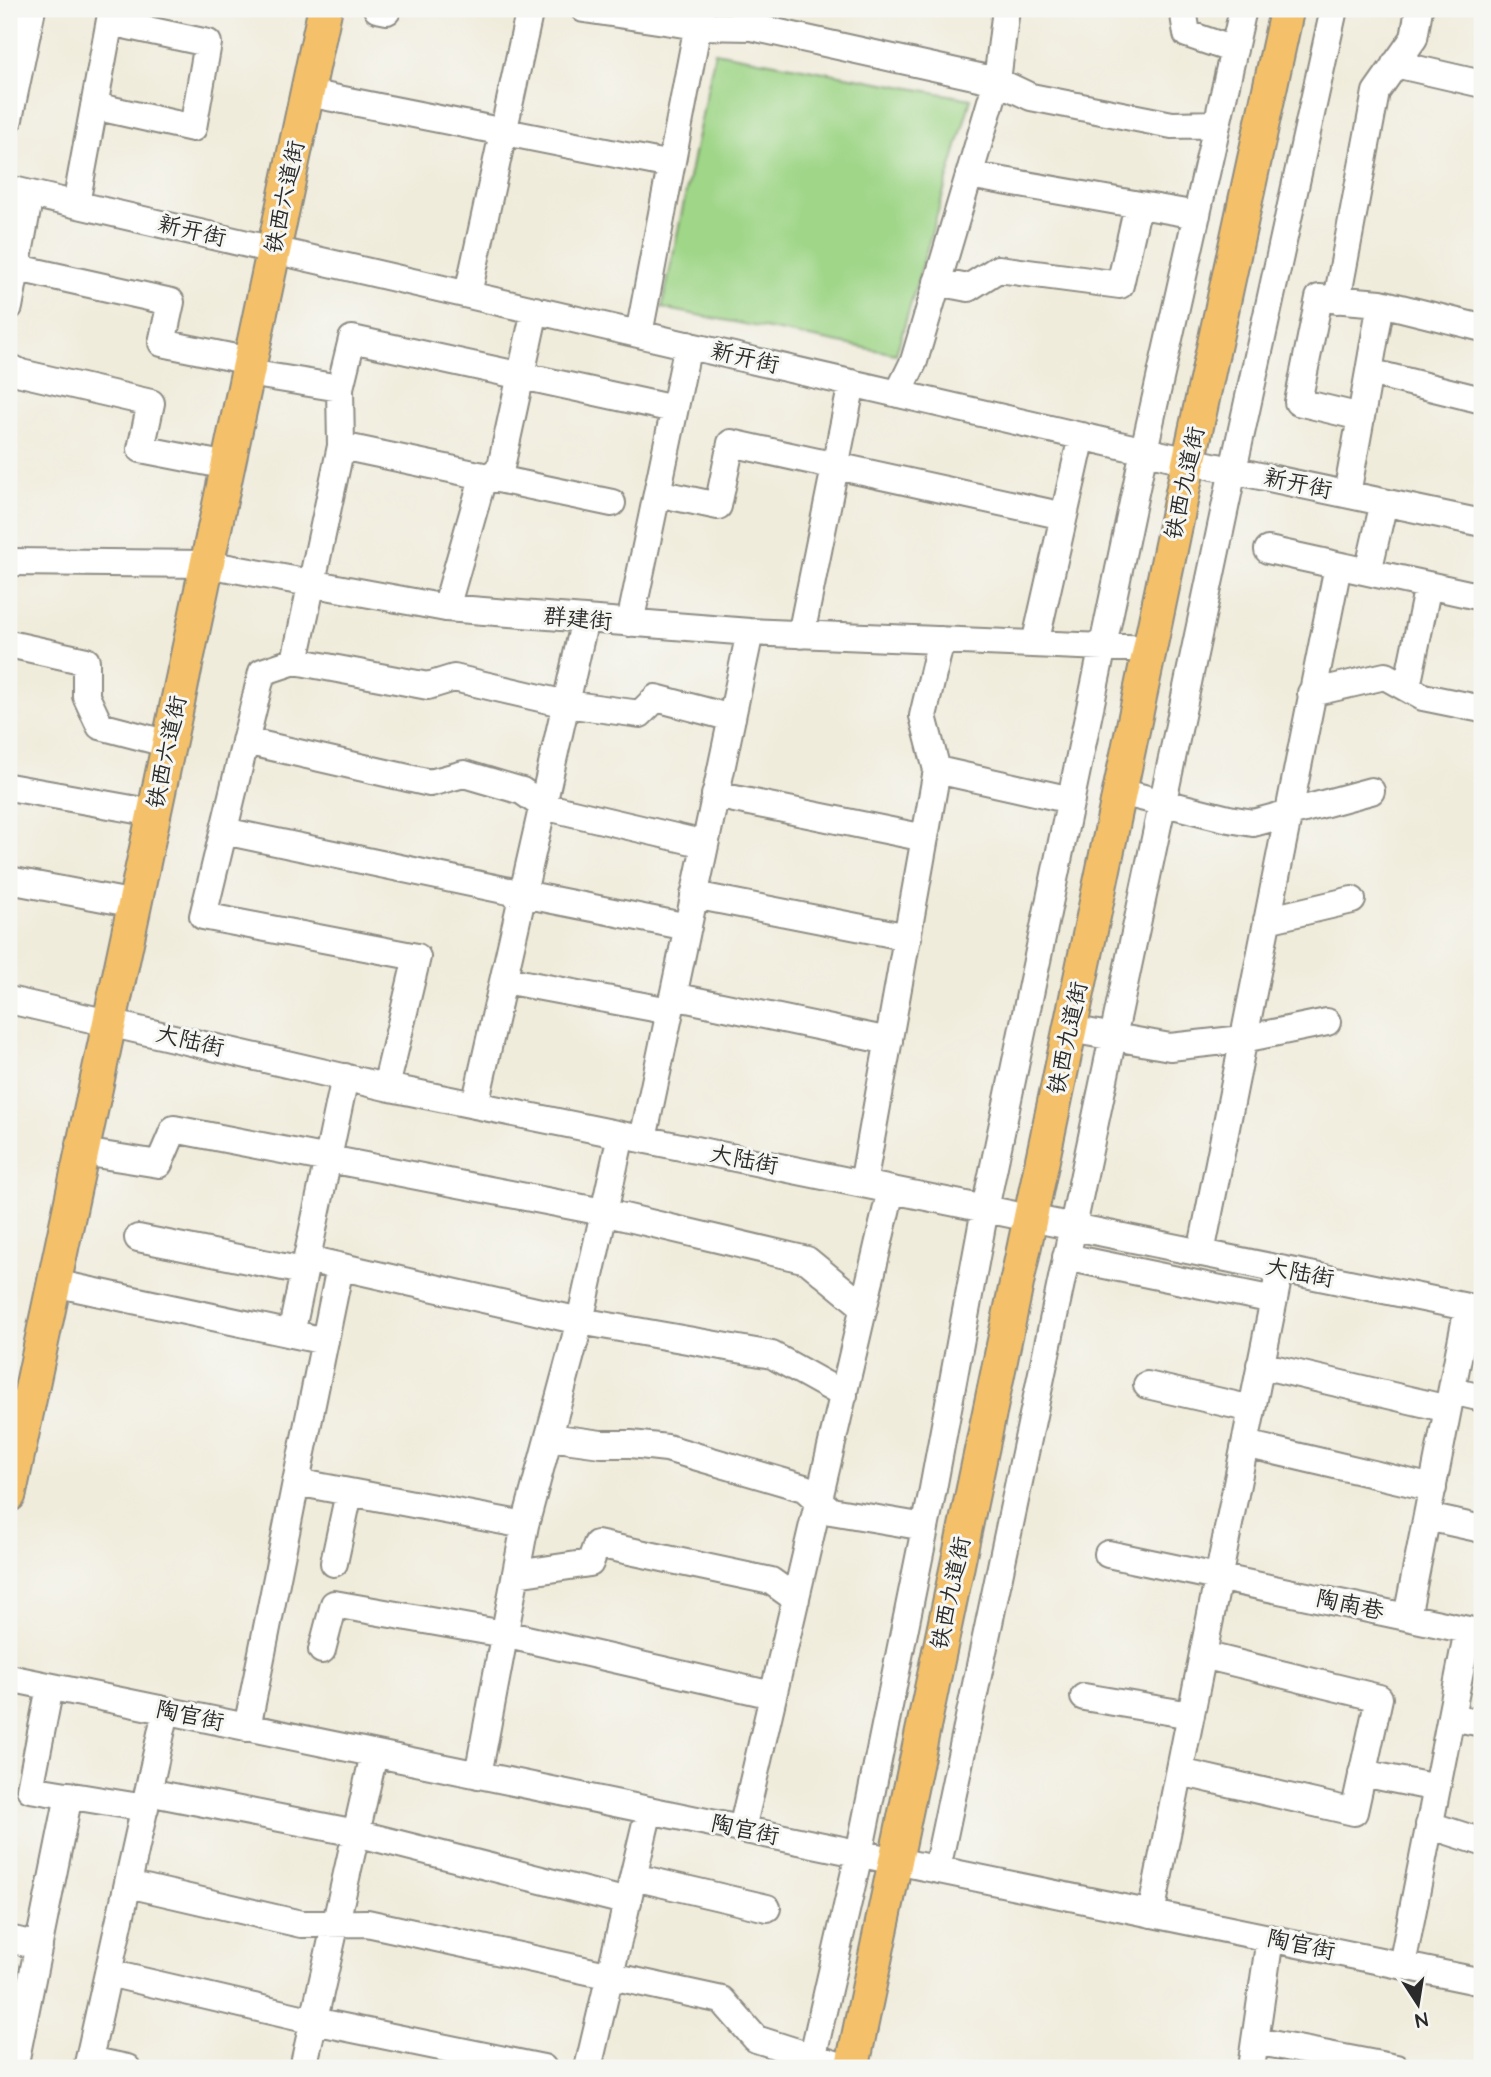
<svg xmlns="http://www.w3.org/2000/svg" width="1491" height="2077" font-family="'Architects Daughter','LXGW WenKai TC',sans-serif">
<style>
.green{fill:#9fd687;stroke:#658059;stroke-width:2}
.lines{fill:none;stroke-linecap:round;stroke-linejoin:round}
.minor-casing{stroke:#8e8c83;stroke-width:30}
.major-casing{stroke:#8e8c83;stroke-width:37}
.minor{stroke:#fff;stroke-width:26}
.major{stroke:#f4c16b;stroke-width:33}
.labels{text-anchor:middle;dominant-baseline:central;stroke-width:6;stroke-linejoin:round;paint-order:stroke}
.street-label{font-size:23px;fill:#2b2b2b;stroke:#f6f6f2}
</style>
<rect width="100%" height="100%" fill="#f6f6f2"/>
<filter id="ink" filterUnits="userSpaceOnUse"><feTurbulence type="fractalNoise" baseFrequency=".0143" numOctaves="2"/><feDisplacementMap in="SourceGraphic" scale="14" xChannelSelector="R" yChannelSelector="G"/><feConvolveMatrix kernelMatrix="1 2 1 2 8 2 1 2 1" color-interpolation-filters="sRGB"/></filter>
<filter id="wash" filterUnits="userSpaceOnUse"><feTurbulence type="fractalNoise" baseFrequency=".00686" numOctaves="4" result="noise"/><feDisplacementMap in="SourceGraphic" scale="28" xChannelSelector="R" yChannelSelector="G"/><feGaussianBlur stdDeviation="1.57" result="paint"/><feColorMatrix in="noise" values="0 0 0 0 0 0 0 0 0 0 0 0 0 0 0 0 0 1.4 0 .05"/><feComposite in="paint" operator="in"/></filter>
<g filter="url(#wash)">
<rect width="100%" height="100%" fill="#f0ecdb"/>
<!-- green -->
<path class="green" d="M715 52 971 99 896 354 662 308Z"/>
</g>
<g filter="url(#ink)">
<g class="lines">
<defs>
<path id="minor" d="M377 9 387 11V9
M584 9 698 26 752 27 997 81 1031 97 1172 125 1217 124
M1183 9 1187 34 1234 50
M1395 64 1482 84
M308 93 671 165
M94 106 193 128 208 43 110 22
M9 119 32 9
M969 175 1197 215
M9 189 1189 461 1482 523
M76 204 112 9
M9 266 171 302 162 343 250 361
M937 282 968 288 998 269 1120 285 1138 205
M468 294 530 9
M1337 300 1376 92 1414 38 1419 9
M9 307 30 194
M639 334 701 9
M9 367 21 373 151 403 141 449 228 466
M1369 372 1482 400
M248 373 340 388
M898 394 914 361 997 81 1006 9
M1361 417 1381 303
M341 446 340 388 352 339 674 409
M657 493 718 506 731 443 1064 516
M1347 494 1361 417 1298 402 1319 298 1381 303 1482 328
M1268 550 1482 597
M9 562 207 564 446 608 750 632 1151 649
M1368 572 1384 502
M446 608 481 485 501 467 535 310
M630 623 688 345
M801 635 852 383
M9 644 86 661V696L100 726 169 744
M1035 644 1082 436
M295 661 428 686 454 678 566 704 640 714 656 698 732 718
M1407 687 1428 585
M1311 693 1385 676 1423 697 1482 709
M245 741 430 783 464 774 522 791 543 806 705 844
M937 770 1071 800
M9 787 154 813
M1120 792 1229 819 1253 823 1371 791
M715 795 925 838
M224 831 523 894 688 927
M9 880 135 904
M694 895 908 937
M1267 920 1352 900
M504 980 670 1011
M673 996 889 1041
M9 1000 386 1087 1482 1310
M1070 1029 1170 1047 1243 1039 1327 1022
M386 1087 417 957 203 916 262 672 295 661 341 446 612 503
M475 1105 585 619
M643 1139 750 632
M83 1152 159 1164 174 1129 603 1212 807 1260 864 1307
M863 1184 937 770 923 716 941 640
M138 1238 303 1271
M1201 1253 1338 566
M1066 1257 1274 1300
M307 1259 580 1321 772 1355 844 1395
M340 1267 296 1482 525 1525
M54 1283 325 1341
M291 1334 345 1077
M1260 1365 1448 1409
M1147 1385 1252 1409
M1452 1391 1482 1398
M550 1437 601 1444H631L667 1448 804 1488 831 1511 925 1527
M1245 1444 1433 1488
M1427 1517 1482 1529
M1108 1554 1482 1633
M334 1563 349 1493
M516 1574 590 1563 597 1544 771 1581 796 1599
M1407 1617 1468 1307
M322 1650 334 1604 504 1634 773 1695
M9 1678 1482 1982
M50 1687 30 1789 145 1808
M1084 1697 1191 1715
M1451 1717 1482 1723
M247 1728 296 1482
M1180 1772 1354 1812 1379 1698 1203 1655
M1362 1773 1437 1788
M478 1775 525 1525 580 1321 621 1135
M148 1792 356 1833 628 1902
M1429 1825 1482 1842
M742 1829 891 1190
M937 1869 1233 470 1334 9
M634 1877 767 1908
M128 1884 301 1924 367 1923 722 2000 756 2039 847 2068
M1151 1914 1280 1269
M9 1939 39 1946
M1402 1965 1468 1630
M108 1973 314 2021 543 2068
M1255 2041 1396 2068
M89 2060 127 2068
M14 2068 69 1795
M87 2068 166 1711
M303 2068 374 1754
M588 2068 649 1810
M810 2068 859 1854 933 1489 985 1209 1144 450 1243 9
M1251 2068 1270 1938"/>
<path id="major" d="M9 1495 325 9
M852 2068 1189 461 1287 9"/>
</defs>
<!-- minor casing -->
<use href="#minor" class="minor-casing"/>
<!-- major casing -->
<use href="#major" class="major-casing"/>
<!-- minor -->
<use href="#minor" class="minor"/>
<!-- major -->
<use href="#major" class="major"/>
</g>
</g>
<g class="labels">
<!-- street labels -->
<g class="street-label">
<text transform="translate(285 197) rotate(-78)">铁西六道街</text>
<text transform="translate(192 231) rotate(13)">新开街</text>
<text transform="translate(745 358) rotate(13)">新开街</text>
<text transform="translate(1185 483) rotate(-78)">铁西九道街</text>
<text transform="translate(1298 484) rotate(12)">新开街</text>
<text transform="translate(578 619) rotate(5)">群建街</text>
<text transform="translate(167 752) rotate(-78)">铁西六道街</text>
<text transform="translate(1068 1038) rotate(-78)">铁西九道街</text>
<text transform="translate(190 1041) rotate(13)">大陆街</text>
<text transform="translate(744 1160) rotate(11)">大陆街</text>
<text transform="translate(1300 1273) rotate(11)">大陆街</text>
<text transform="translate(951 1593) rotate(-78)">铁西九道街</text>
<text transform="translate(1350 1605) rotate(12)">陶南巷</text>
<text transform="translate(190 1716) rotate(12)">陶官街</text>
<text transform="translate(745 1830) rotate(12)">陶官街</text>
<text transform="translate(1301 1945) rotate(12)">陶官街</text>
</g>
</g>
<!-- margin -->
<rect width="1491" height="2077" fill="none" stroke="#f6f6f2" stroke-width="35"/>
<!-- north arrow -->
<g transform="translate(1418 2004) rotate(168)" stroke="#f6f6f2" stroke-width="5" paint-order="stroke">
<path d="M0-5L12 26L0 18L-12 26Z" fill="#2b2b2b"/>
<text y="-10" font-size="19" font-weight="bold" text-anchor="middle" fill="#2b2b2b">N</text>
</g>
</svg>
